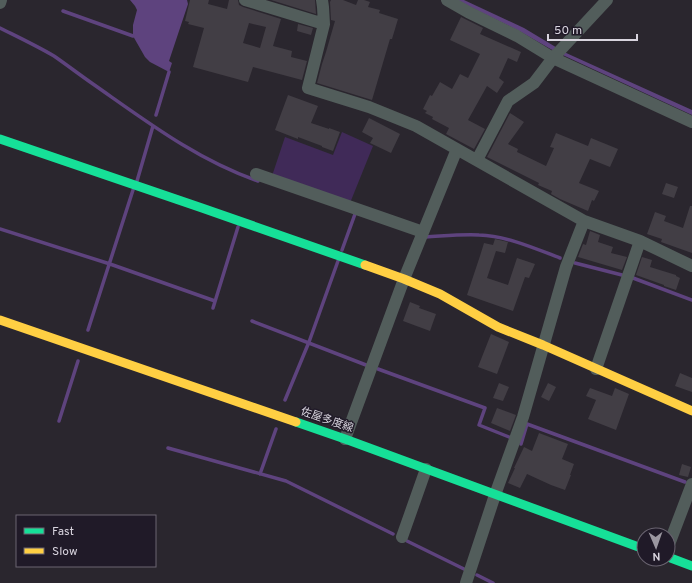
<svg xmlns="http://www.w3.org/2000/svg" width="692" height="583" font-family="Overpass,'Noto Sans JP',sans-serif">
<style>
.green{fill:#402a58}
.water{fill:#5e437e}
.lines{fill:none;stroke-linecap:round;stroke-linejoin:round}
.stream{stroke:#5e437e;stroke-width:3.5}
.building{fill:#423e45;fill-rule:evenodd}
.street{stroke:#525d5b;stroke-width:12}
.fast{stroke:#16e098;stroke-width:9}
.slow{stroke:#ffcf43;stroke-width:9}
.labels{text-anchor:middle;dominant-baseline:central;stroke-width:3;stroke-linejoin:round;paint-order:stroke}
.street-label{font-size:11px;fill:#d8d4de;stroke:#201a28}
</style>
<rect width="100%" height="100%" fill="#2a262e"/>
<!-- green -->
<path class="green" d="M342 132 373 146 350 203 272 176 285 137 333 155Z"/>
<!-- water -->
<path class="water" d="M130 0H187L188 4 169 61 172 63 169 72 150 62 145 57 133 36V25L137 10 135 6Z
M456 0H464L524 28 564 52 692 110V115L554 51 521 32Z"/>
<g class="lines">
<!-- stream -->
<path class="stream" d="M63 11 133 36
M0 28C18 37 37 46 54 56 67 65 80 75 93 84 146 121 197 160 258 181
M156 115 169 72
M137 181 153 126
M0 229 110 264 215 301
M426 237C444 236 462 234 479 235 507 236 534 248 560 258
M342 250 355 214
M575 263 622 275
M633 278 692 300
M213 308 238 227
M252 321 366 365
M88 330 133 190
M378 369 485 408 479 425 509 437
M285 400 309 342 338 261
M59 421 78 361
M521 444 527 424 685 482
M168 448 286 481 393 534
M260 474 276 429
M407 541 464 569
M477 575 493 583"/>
</g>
<!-- building -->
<path class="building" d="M190 0H209L208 4 227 9 229 0H238L239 5 243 7 281 19 273 46 292 51 291 57 307 61 302 80 253 67 248 82 193 67 204 28 188 24 189 22 185 21ZM249 23 266 27 260 48 243 43Z
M271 0H315L316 14Z
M331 0H343L356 5 358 0H364L370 2 368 7 380 10 379 13 398 19 392 39H390L372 100 317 83 322 64 326 52 335 21 331 20 330 2Z
M461 17 483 28 480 34 521 52 517 62 508 58 499 78 504 82 497 93 487 86 468 120 485 129 474 149 446 134 449 128 432 119 433 117 425 113 427 111 423 109 430 95 432 96 440 82 452 89 460 74 468 78 480 54 450 40Z
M298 24 313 28 311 35 297 31Z
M288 95 318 106 311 123 329 129V128L340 132 333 151 322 147V146L298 137V139L275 130Z
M510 113 524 122 508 144 518 149 517 152 546 166 554 148 550 147 556 133 588 146 591 138 618 149 610 167 590 159 579 183 599 191 594 201 592 200 588 211 560 199 551 194 552 191 538 185 539 183 487 157Z
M369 118 400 134 391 153 370 143 373 138 362 132Z
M666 183 678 187 674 198 662 194Z
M690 206H692V253L661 242 662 239 647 234 655 212 666 216 664 221 683 228Z
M590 231 600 235 598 242 613 247 611 253 627 257 622 270 578 257 583 244 586 245Z
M495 239 508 242 505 253 496 251 487 278 508 285 517 258 535 264 529 278 525 277 513 311 467 295 480 256 484 243 493 245Z
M642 257 652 260 650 267 676 275V276L680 278 676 290 664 286V285L636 275Z
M410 302 420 306 419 308 436 314 430 331 403 321Z
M491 334 509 342 497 374 478 367Z
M680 373 692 378V392L675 386Z
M499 383 509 387 503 401 493 398Z
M548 383 556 387 549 401 541 397Z
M590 388 612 396 615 388 629 394 616 430 588 419 596 400 586 396Z
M497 408 516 415 510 431 491 423Z
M539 433 568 444 562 459 574 464 570 475H571L565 490 551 485 527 474 520 488 508 483 515 468H514L524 447 532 451Z
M682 464 691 467 688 477 679 475Z"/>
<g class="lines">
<!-- street -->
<path class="street" d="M245 0 324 24
M322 0 323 7 324 24 308 88 369 107 416 126 584 221 640 241 692 266
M447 0 468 12 517 36 553 58 692 122
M0 3 1 0
M477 160 508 101 534 83 553 58 607 0
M256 174 423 232
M596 369 640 241
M345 439 404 279 457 149
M402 537 426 469
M668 547 692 484
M466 583 495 495 523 417 566 267 584 221"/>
<!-- fast -->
<path class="fast" d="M0 139 202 208 365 265
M296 422 345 439 644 549
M668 557 692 566"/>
<!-- slow -->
<path class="slow" d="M365 265 404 279 440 294 498 327 543 345 692 411
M0 320 296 422"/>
</g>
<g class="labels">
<!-- street labels -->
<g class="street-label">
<text transform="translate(327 420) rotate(19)">佐屋多度線</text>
</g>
</g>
<!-- legend -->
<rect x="16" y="515" width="140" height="52" fill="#201a28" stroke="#6a6471"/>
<rect x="24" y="528" width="20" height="6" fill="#16e098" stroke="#6a6471"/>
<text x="52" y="535" font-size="12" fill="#d8d4de">Fast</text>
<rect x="24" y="548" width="20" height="6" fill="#ffcf43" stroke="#6a6471"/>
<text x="52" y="555" font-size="12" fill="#d8d4de">Slow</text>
<!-- north arrow -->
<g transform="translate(656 547) rotate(178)"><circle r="19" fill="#201a28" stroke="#6a6471"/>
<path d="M0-3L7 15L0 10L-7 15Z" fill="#9b97a0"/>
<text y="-6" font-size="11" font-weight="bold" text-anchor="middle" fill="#d8d4de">N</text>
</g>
<!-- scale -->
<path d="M548 34v6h89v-6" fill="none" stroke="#d8d4de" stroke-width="2"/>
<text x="554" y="34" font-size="12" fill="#d8d4de" stroke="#201a28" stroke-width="3" paint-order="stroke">50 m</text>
</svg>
